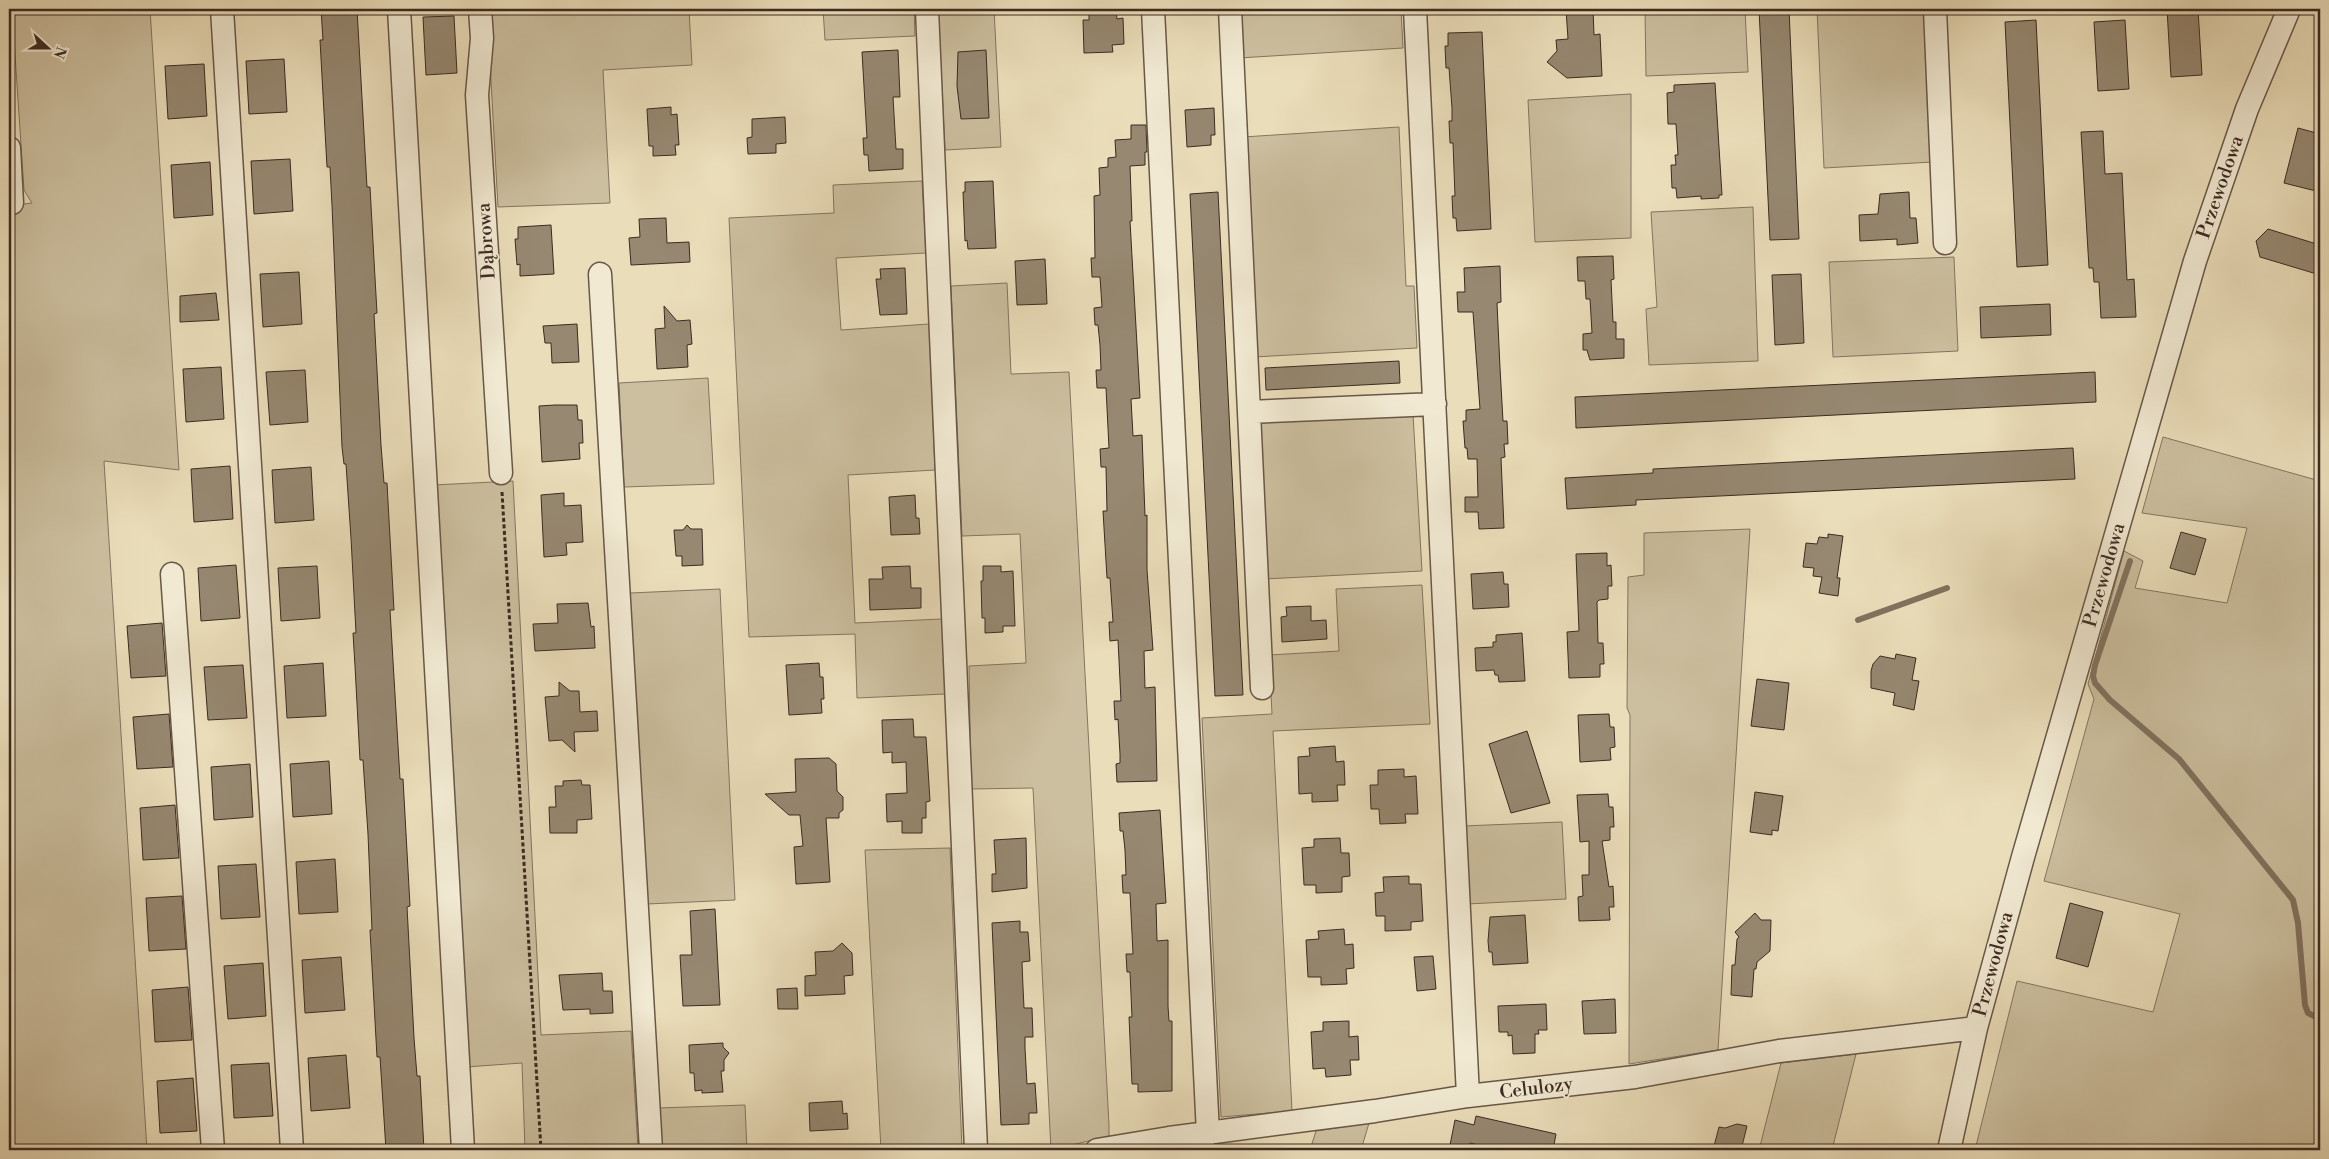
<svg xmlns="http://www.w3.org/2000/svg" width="2329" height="1159" font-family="'Libre Bodoni',serif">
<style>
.green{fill:#ccbf9f;stroke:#847560}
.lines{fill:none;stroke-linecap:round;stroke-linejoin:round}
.stream{stroke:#81715e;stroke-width:6}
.building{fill:#968871;stroke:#3c2b22}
.minor-casing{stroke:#685848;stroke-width:25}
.path{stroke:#3c2b22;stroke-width:3;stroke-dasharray:4 2.5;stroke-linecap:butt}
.minor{stroke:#f1e9d2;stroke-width:22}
.labels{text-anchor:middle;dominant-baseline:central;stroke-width:4;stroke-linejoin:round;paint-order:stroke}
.street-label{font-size:19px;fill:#3c2b22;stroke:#f1e9d2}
</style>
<rect width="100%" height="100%" fill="#eaddb9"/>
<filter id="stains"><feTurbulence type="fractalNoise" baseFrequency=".004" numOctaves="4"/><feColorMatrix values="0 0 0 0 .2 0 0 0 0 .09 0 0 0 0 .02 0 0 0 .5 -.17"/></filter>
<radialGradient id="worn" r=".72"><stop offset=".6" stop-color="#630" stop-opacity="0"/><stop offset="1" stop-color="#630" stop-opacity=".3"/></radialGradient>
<!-- green -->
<path class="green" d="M12 9H150L179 470 104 461 147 1150H9V206L32 203 24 190Z
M487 9H689L692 65 603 70 610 203 498 207Z
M823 9H914L915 36 825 40Z
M938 9H994L1001 147 945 150Z
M1236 9H1401L1403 48 1239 58Z
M1645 9H1745L1748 72 1646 76Z
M1817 9H1927L1933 162 1824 168Z
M1631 94V238L1535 242 1528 100Z
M1399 127 1406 286H1414L1417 348 1254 357 1243 137Z
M922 181 926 253 836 258 841 330 929 324 935 470 848 475 855 623 942 619 945 694 857 698 855 634 749 637 729 218 834 213 833 185Z
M1753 207 1758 361 1649 365 1646 309 1657 307 1651 212Z
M1954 257 1958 351 1833 357 1829 262Z
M1007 283 1011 374 1069 372 1109 1125V1136L1051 1150 1033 788 971 789 969 666 1026 663 1020 534 962 536 951 286Z
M708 378 714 484 624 487 619 383Z
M1413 414 1422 571 1265 579 1258 420Z
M2163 437 2320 481V1150H1975L2017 981 2153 1012 2180 914 2044 881 2094 699 2088 684 2124 551 2143 561 2135 588 2227 603 2247 528 2142 513Z
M513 481 541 1035 631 1031 638 1150H525L522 1063 466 1067 433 485Z
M1750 529 1718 1050 1629 1064 1630 715 1627 708 1628 577 1644 575V533Z
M1422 585 1430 724 1273 731 1292 1111 1221 1117 1202 718 1272 714 1269 655 1339 651 1336 589Z
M720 589 735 900 647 904 630 593Z
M1562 822 1566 899 1467 904 1463 826Z
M950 848 962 1150H881L865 850Z
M1856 1054 1832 1150H1759L1781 1063Z
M745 1105 747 1150H660L658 1108Z
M1369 1123 1361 1150H1310L1316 1131Z"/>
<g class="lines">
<!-- stream -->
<path class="stream" d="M2130 561 2095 665 2093 676 2095 683 2110 700 2179 759 2293 900 2298 923 2305 1005 2308 1013 2320 1019
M1858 620 1947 588"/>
</g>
<!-- building -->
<path class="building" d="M321 9H357L367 187H370L374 260 377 313 374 314 381 445 384 483H387L394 610H390L400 779H403L410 906 407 907 414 1038 417 1076H420L424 1150H386L380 1057H377L370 930H372L368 834 363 760H360L355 666 353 633H356L351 538 346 464H344L342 447 332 205 330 167H327L320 40H323Z
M1091 9H1116L1117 19 1123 18 1124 44 1112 45 1113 52 1084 53 1083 20H1089V10Z
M1566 9H1593L1594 35 1600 34 1602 76 1567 78 1547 62 1557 51 1556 40 1568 39Z
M1759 9H1789L1799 239 1770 240Z
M2167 9H2198L2202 75 2171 77Z
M454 16 457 73 426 75 423 17Z
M2036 20 2048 265 2017 267 2005 22Z
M2125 20 2129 89 2098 91 2094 22Z
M1482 32 1491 229 1457 231 1456 218H1453L1452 196H1455L1453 143H1450L1449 121H1452V108L1449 68H1446L1445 46H1448V33Z
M898 50 900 97H893L896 149H903V169L869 171 868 155H864L863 138H867L862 52Z
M986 50 989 118 961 119 957 86 958 52Z
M284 59 287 112 249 114 246 61Z
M204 64 207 116 168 119 165 66Z
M1715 83 1722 195H1719V198L1701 199V196L1677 198 1676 188H1672L1671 165H1676L1675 155H1678L1676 124H1668L1667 93 1674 92V85Z
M671 107V115L677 114 679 145H675L676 155 653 156V146H649L647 109Z
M1214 108 1215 135H1211V145L1187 147 1185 110Z
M785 117 786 143 776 144V153L748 154 747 138 752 137V119Z
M1131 125H1146L1147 152H1145V165L1130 166 1132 221H1130L1140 398 1131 399 1133 436 1142 435 1145 516 1147 515V570L1153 650 1144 651 1145 688 1155 687 1157 781 1117 782 1116 764 1120 763V754L1118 719 1115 720 1114 701H1121L1118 640 1110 641 1109 622H1113L1110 578H1107L1103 511H1107L1106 467H1101L1100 449 1109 448 1106 388H1097L1096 370H1101L1100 345 1098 325H1095L1094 308 1102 307 1100 277H1092L1091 258H1095L1094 196 1100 195 1099 168 1108 167V158L1116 157 1115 140 1131 139Z
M2298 128 2320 134V192L2284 183Z
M2103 131 2105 174 2122 173 2127 280 2134 279 2136 317 2101 318 2099 282H2094L2093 268H2089L2081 132Z
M290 159 293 211 254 214 251 161Z
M210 162 213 215 174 218 171 165Z
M993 181 996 248 968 249 967 240 965 241 963 192H965V182Z
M1218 192 1243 695 1215 696 1190 194Z
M1909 192 1910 218H1916L1918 243 1897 245V239L1860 241 1859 215 1878 214 1880 194Z
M666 218 667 243 689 242 690 262 631 265 629 238 640 237 639 219Z
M551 225 554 274 520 276V264L517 265 515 239H518V227Z
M2268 229 2320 245V275L2260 257 2256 241Z
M1613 256 1614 279 1611 280 1613 322H1616V339H1624V358L1590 360 1587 350H1583V334L1592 333 1590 299H1586L1585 281H1578L1577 257Z
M1045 259 1047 304 1017 305 1015 261Z
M1500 266 1501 302 1497 303 1500 368 1503 421H1507L1508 444H1504L1505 457 1501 458 1504 528 1479 529 1478 512H1465V497H1478L1477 459H1468L1467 448H1465L1463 421H1466V410L1480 409 1473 312H1458L1457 292H1465L1464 268Z
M905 268 907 314 880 315 876 279H881L880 269Z
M299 272 302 324 263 327 260 274Z
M1801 274 1804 343 1775 345 1772 275Z
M216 293 219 320 180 322V296Z
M2050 304 2051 335 1981 338 1980 307Z
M664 306 677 321 690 320 692 344 687 345 688 367 657 369 655 329 665 328Z
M577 324 579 362 552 363 551 343H545L543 326Z
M1399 361 1400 383 1266 390 1265 368Z
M221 367 224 419 186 422 183 369Z
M305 370 308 422 270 425 266 372Z
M2095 372 2096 402 1576 428 1575 397Z
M555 405H577L578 420H582L583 443H579L580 459 542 462 539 406Z
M2073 448 2075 479 1636 500V505L1567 509 1565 478 1653 473V469Z
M230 466 233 519 194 522 191 469Z
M311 467 314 520 275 523 272 470Z
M564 493V506L581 505 583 542 566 543 567 555 544 557 541 495Z
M915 495 916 518H919L920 534 891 535 889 497Z
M687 525 691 529H702L703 565 682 566V556H676L674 530H683Z
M2181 532 2206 539 2195 575 2170 568Z
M1828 534 1843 536 1837 578H1840L1838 596 1819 593 1822 577 1813 576 1814 568 1803 567 1806 543 1817 544 1819 537 1828 538Z
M1607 553V566L1611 565 1612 586H1608V599L1599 600 1597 602 1598 643H1603L1604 664H1600V677L1569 678 1567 632 1579 631 1576 554Z
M236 565 240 618 201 621 198 568Z
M317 566 320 618 281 621 278 568Z
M910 566 911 588H921V608L870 610 869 579H883L882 567Z
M983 566H1001V572L1013 571 1015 626H1003V632L985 633V618H982L981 581H983Z
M1503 572 1504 584H1508L1509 607 1473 609 1471 574Z
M588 603 591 627 594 626 595 648 535 651 533 624 558 623 557 604Z
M1311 606V621L1326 620 1327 639 1282 642 1281 617 1287 616 1286 607Z
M162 623 166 676 131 678 127 626Z
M1522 633 1525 681 1499 682 1498 675H1495L1494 670 1476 671 1475 648 1493 647V642H1496V635Z
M1896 654 1916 658 1912 680 1919 681 1914 710 1893 705 1895 693 1871 688V671L1873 664 1880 656 1895 659Z
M323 663 326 716 287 718 284 666Z
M819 663 820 677H823L824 699H821L822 713 789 715 786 665Z
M243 665 247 718 208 720 204 667Z
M1757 679 1789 683 1784 730 1751 726Z
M559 682 570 691H579L580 712 597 711 598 731 574 732 575 752 562 740 549 741 545 697 559 696Z
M169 714 173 767 137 769 133 717Z
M1609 714 1610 727H1614L1615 747 1610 748 1611 760 1580 762 1578 715Z
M913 719 914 737H926L930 801 926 802V818H922V833H902V821L887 822 886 794 907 793 906 762 892 763V752L883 753 882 720Z
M1527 731 1550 803 1511 813 1489 744Z
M1335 746 1336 762 1344 761 1345 785H1337L1338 801 1312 802V793L1299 794 1298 757 1310 756 1309 748Z
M829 758 836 764 837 791 843 797V810L839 813V818H826L830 882 796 884 794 847 803 846 800 815H789L765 794 796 792 795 759Z
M329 761 332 814 293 817 290 764Z
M250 764 253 817 214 820 211 767Z
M1404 769V777L1416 776 1418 814H1405L1406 823 1380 824 1379 809H1371L1370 785H1378V770Z
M581 780 582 785H590L592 819 577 820V833H550L549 807H556L555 786H563V781Z
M1755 792 1783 796 1778 831 1772 830V835L1750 832Z
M1608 794 1609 807H1613L1614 827H1610V840L1602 841 1609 887 1613 886 1614 907H1609L1610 920 1579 921 1578 897 1583 896 1582 875H1589V841L1580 842 1577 795Z
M175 805 179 858 143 860 140 808Z
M1160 810 1166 903 1156 904 1157 941 1168 940V1006L1169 1021H1172V1091L1138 1092V1084H1132L1129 1017H1132L1130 972H1127L1126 954H1133L1130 893H1123L1122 875H1126L1125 850 1123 831H1120L1119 813Z
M1026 838 1027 888 992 892V874H996L994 840Z
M1340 838 1341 853H1349L1350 876 1342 877V892L1316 893V885H1304L1302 848 1314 847V839Z
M335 859 338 912 299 914 296 862Z
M256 864 260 917 221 919 218 866Z
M1409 876V884H1421L1423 921 1411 922V930L1385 931V916H1376L1375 893 1384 892 1383 877Z
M182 896 186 949 149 951 146 898Z
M2070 903 2103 912 2088 967 2056 958Z
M715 909 720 1005 683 1006 680 955H692L690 911Z
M1755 913 1761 920H1771L1770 951 1757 962 1756 969H1754L1752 997 1731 995 1732 965H1735L1737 939 1739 937 1735 932Z
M1525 915 1528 963 1493 965 1492 952H1489L1488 941 1490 917Z
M1020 921V932H1028L1030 961 1022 962 1023 987 1024 1008H1032L1033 1037H1025V1048L1027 1084 1035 1083 1037 1113H1029V1124L1001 1125 992 923Z
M1344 929 1345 945 1353 944 1354 968 1346 969 1347 984 1321 985V977H1308L1306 940 1319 939 1318 931Z
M842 943 852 953 853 975 844 976 845 994 805 996V976L816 975 815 952 833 951Z
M1433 956 1436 989 1417 991 1414 957Z
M341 957 345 1010 305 1013 302 960Z
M263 963 266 1016 228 1019 224 966Z
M602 973 603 991H612L613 1013 590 1014V1009L563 1010 559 975Z
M188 987 192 1040 155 1042 152 990Z
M797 988 798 1009H778L777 989Z
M1615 999 1616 1033 1584 1034 1582 1001Z
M1546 1004 1547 1030H1538L1539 1034H1535V1053L1513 1054 1512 1035 1508 1036V1032H1499L1498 1006Z
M1349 1021V1037L1358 1036 1359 1060H1350L1351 1075 1326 1077 1325 1068 1313 1069 1311 1032 1323 1031V1022Z
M723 1043V1047L729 1053 724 1060V1071H721L723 1092 702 1093V1090L695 1091 694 1073H690L689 1045Z
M346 1055 350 1108 311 1111 308 1058Z
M269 1063 273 1116 234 1118 231 1065Z
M193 1078 197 1131 160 1133 157 1081Z
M842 1101 843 1114 847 1113 848 1129 810 1131 809 1103Z
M1476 1116 1556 1134 1553 1150H1499L1470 1143 1468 1150H1449L1455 1120 1474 1125Z
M1737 1124 1747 1126 1741 1150H1713L1719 1127 1725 1128Z"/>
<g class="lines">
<defs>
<path id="minor" d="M222 9 292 1150
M399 9 463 1150
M480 9 482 38 477 95 501 473
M927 9 976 1150
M1153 9 1208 1134
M1230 9 1262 688
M1415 9 1468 1096
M1935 9 1945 243
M9 148 12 203
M600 274 651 1150
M1249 412 1435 404
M172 574 213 1150
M1097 1150 1169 1138 1375 1111 1468 1096 1635 1077 1779 1051 1976 1028
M1949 1150 1976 1028 2023 857 2195 261 2247 109 2289 9"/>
</defs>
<!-- minor casing -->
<use href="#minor" class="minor-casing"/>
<!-- path -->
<path class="path" d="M502 492 541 1150"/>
<!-- minor -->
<use href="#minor" class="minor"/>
</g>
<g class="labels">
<!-- street labels -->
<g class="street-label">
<text transform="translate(2220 187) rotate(-71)">Przewodowa</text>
<text transform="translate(486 241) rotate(-94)">Dąbrowa</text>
<text transform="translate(2104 575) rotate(-74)">Przewodowa</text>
<text transform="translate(1993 964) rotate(-75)">Przewodowa</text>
<text transform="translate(1536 1088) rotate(-7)">Celulozy</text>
</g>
</g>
<!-- margin -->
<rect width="2329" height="1159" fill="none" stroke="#eaddb9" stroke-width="30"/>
<rect x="10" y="10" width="2309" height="1139" fill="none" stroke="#3c2b22" stroke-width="2.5"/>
<rect x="15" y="15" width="2299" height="1129" fill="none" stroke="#3c2b22"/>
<!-- north arrow -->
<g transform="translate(48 48) rotate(111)" stroke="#f1e9d2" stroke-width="4" paint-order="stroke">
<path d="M0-4L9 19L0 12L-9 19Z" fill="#3c2b22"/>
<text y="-8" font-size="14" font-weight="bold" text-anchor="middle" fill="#3c2b22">N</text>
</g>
<rect width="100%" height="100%" filter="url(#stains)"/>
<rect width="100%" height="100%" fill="url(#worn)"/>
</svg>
